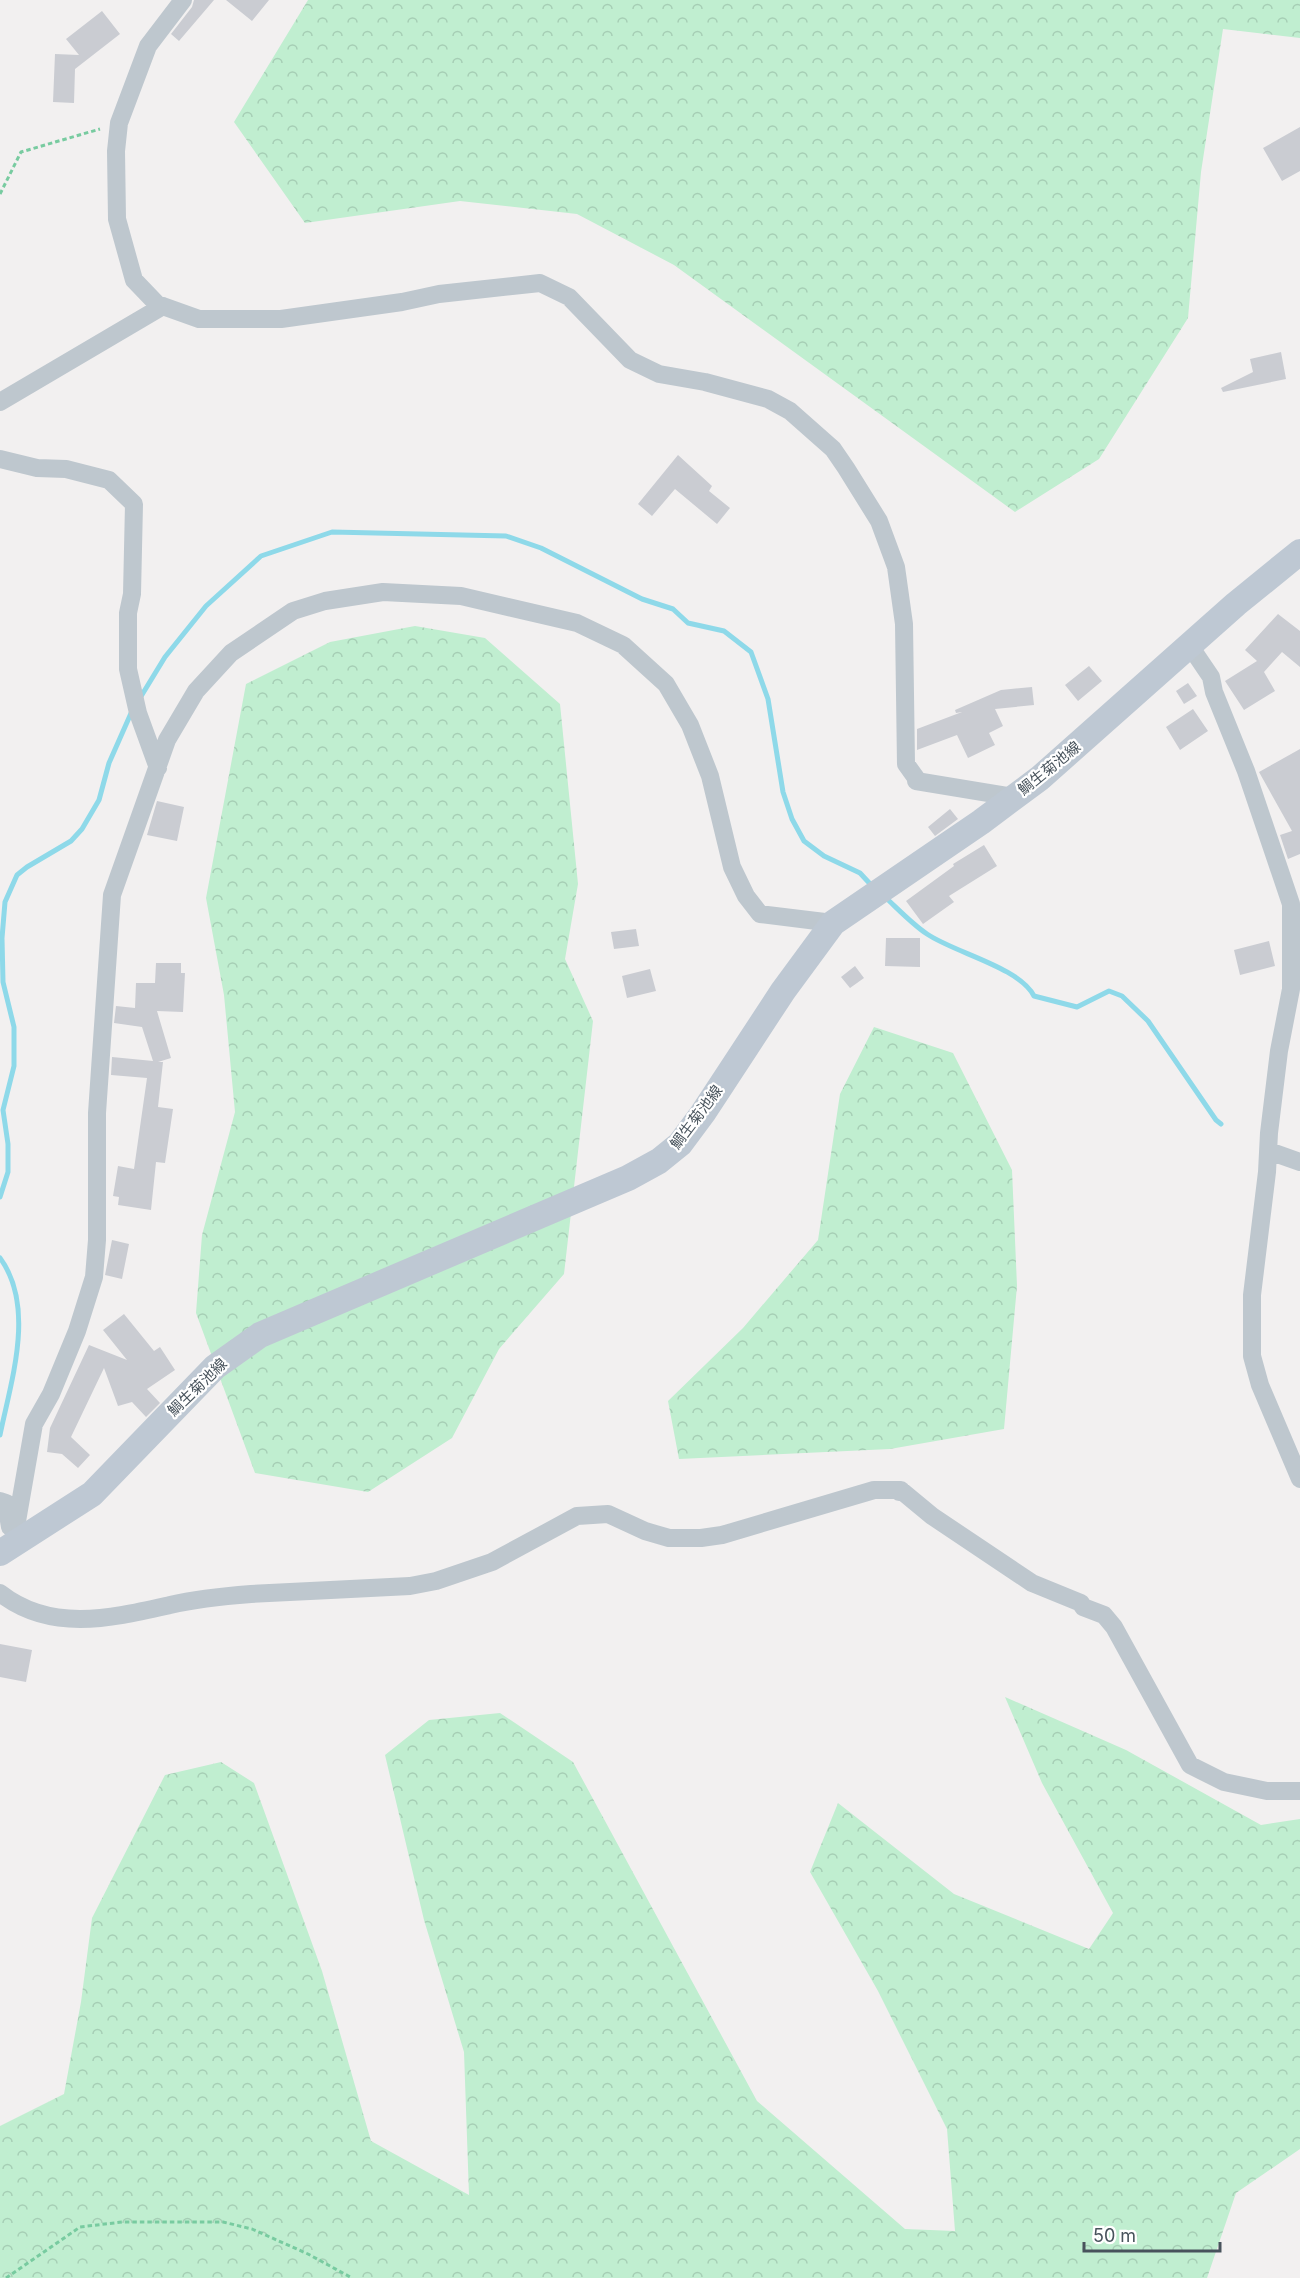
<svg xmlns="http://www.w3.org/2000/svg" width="1300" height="2278" font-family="Inter,'Noto Sans JP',sans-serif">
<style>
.forest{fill:url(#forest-crowns)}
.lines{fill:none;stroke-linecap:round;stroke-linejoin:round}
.stream{stroke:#8ed9e9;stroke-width:5}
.building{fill:#caccd2}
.path{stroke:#78cba0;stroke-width:3;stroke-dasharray:4.5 3;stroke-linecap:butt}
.street{stroke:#bec7ce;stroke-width:18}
.secondary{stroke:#bec8d3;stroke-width:26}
.labels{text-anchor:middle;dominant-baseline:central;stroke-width:4.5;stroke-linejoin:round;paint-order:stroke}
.street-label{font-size:15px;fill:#48535c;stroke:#fff}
</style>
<defs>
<pattern id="forest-crowns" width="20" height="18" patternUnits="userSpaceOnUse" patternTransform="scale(1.5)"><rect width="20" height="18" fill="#c0eed0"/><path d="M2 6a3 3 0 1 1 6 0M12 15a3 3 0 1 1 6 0" fill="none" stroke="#a6ceb5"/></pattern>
</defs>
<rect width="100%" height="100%" fill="#f2f0f0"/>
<!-- forest -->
<path class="forest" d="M308 0H1300V38L1223 29 1201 172 1188 318 1099 459 1015 512 674 265 577 214 460 201 305 223 234 122Z
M415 626 485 638 560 704 578 884 565 959 593 1021 564 1274 499 1349 452 1438 368 1492 255 1473 196 1313 202 1235 235 1112 224 995 206 898 246 684 330 642Z
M874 1027 953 1053 1012 1170 1017 1286 1004 1429 890 1449 679 1459 668 1401 743 1328 818 1240 840 1094Z
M1005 1697 1126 1750 1261 1825 1300 1819V2149L1236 2193 1207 2278H0V2126L64 2094 81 2002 92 1918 165 1775 221 1762 254 1783 322 1971 371 2141 469 2195 464 2052 424 1920 385 1755 429 1720 500 1713 573 1762 757 2101 905 2229 955 2231 947 2129 878 1991 810 1872 838 1803 954 1894 1089 1949 1113 1913 1042 1783Z"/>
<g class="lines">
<!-- stream -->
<path class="stream" d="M140 698 165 657 206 606 261 556 332 532 506 536 541 548 642 599 673 609 688 623 724 631 751 652 768 699 783 792 792 819 804 841 824 856 860 873 873 887
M885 897C898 909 912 924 927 934 955 953 1019 967 1034 996L1077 1007 1109 991 1122 996 1148 1021 1216 1120 1221 1124
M0 1197 8 1172V1144L3 1110 14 1066V1027L3 982 2 938 5 902 17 875 27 867 71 841 82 829 99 800 109 763 132 711
M0 1258C36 1307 11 1381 0 1435"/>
</g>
<!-- building -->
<path class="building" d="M194 0H214L179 41 171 34 192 7Z
M226 0H269L252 21Z
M102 11 120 34 75 69 74 103 53 102 55 54 79 55 66 39Z
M1300 127V171L1282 181 1263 148Z
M1281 352 1286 379 1223 392 1221 388 1253 372 1250 359Z
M678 455 712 486 709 491 730 508 717 524 675 489 652 516 638 504Z
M1278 614 1300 631V667L1282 652 1264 672 1275 691 1244 710 1225 681 1257 661 1245 650Z
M1089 666 1102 681 1078 701 1065 685Z
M1188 683 1197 696 1184 704 1176 691Z
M1032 687 1034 705 995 709 1003 726 989 733 995 745 968 758 957 735 917 750V729L962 712 956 713 955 710 1001 690Z
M1193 709 1208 731 1180 750 1166 727Z
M1300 749V854L1288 859 1280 835 1292 831 1259 772Z
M157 801 184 807 177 841 147 835Z
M950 809 958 819 935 836 928 827Z
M984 845 997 866 949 896 954 902 923 924 906 901 954 866 953 864Z
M636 929 639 946 614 949 611 932Z
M886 938H920V967L885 966Z
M1269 941 1275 966 1240 975 1234 950Z
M156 963H181V973H185L183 1012 157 1011 171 1058 158 1062H163L158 1107 173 1109 165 1163 156 1162 151 1210 118 1205 119 1197 113 1196 118 1166 134 1169 147 1078 111 1075 112 1057 153 1061 142 1027 114 1023 116 1006 135 1008 136 983H155Z
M855 966 864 978 850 988 841 977Z
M650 969 656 991 627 998 622 976Z
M112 1240 129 1244 122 1279 105 1275Z
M124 1314 154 1351 160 1347 175 1370 147 1389 160 1403 146 1417 132 1402 118 1406 104 1368 71 1437 90 1455 78 1468 62 1454 47 1452 50 1428 89 1345 127 1360 103 1330Z
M0 1644 32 1650 26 1682 0 1677Z"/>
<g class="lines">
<!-- path -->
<path class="path" d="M0 194 21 152 100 129
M6 2278 80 2227 122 2222H223L252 2229 308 2254 352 2278"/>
<!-- street -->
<path class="street" d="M183 0 148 46 119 123 116 151 117 219 134 280 157 304 199 319H281L402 302 439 294 540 283 569 297 630 360 659 374 705 382 768 399 790 411 833 449 846 468 879 521 896 567 904 624 906 764 916 778V781L1013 797
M0 402 163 306
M0 459 37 468 66 469 109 480 134 504 132 594 128 613V669L138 713 158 768
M1190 646 1211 677 1214 692 1246 771 1291 904V989L1279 1051 1269 1133 1267 1172 1252 1295V1356L1260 1385 1300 1479
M1269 1151 1300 1162
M0 1501 6 1503 10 1527
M13 1544 34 1424 51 1394 77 1331 94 1277 97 1240V1113L112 895 167 740 196 691 231 653 293 611 325 601 383 592 461 596 577 623 623 645 666 684 690 725 710 776 732 867 746 896 760 914 833 923
M0 1593C51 1633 112 1618 170 1605 196 1599 225 1596 251 1594 304 1591 357 1589 410 1586L436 1581 492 1562 577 1516 608 1514 645 1531 669 1538H701L722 1535 874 1490H901L899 1492H903L932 1516 1032 1583 1081 1603 1083 1607 1104 1615 1114 1627 1190 1765 1224 1782 1267 1791H1300"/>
<!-- secondary -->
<path class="secondary" d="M0 1553 92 1494 215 1367 260 1335 628 1178 659 1161 680 1144 703 1113 783 991 833 923 981 822 1040 778 1236 604 1300 552"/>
</g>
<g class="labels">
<!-- street labels -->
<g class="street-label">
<text transform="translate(1049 768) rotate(-39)">鯛生菊池線</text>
<text transform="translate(696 1117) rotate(-53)">鯛生菊池線</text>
<text transform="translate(197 1387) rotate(-44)">鯛生菊池線</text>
</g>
</g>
<!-- scale -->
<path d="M1084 2242v9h136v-9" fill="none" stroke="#48535c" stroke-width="3"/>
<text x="1093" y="2242" font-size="18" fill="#48535c" stroke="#ffffff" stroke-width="4.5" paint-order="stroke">50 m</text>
</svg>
